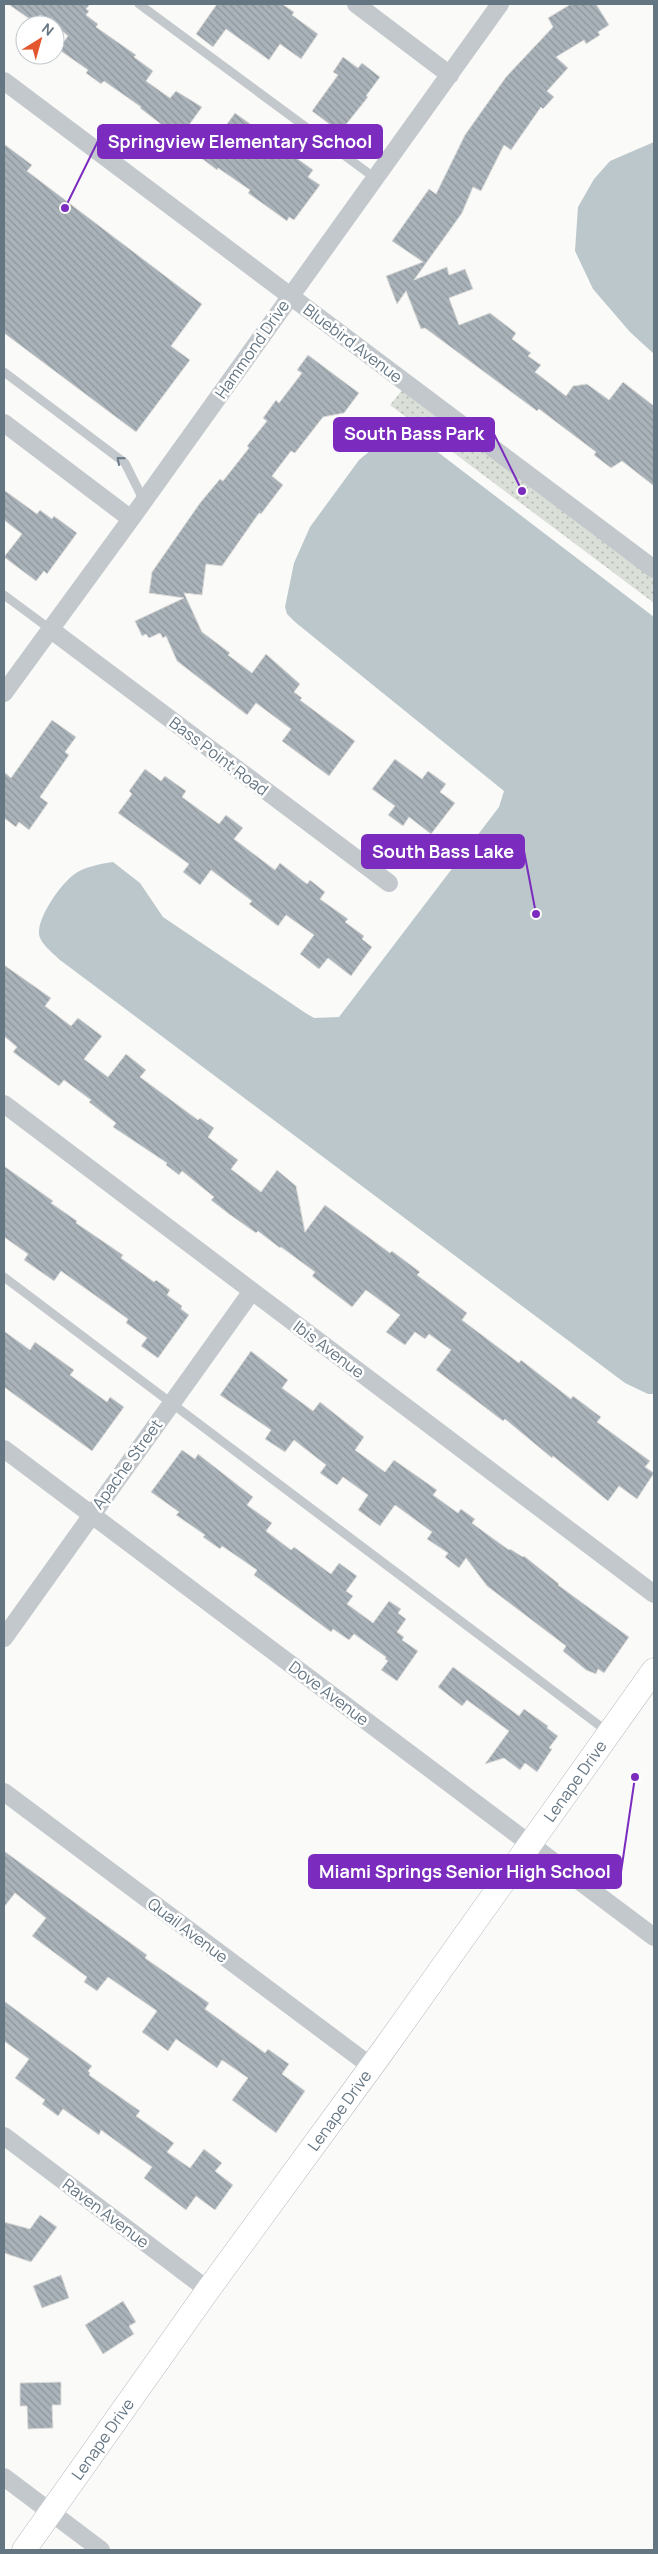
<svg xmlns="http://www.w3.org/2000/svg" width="658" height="2554" font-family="Manrope,sans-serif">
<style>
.park{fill:url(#park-dots)}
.water{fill:#bbc7cb}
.building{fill:url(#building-back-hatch);stroke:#dcdcda}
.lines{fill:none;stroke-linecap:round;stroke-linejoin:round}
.secondary-casing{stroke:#b3babf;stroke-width:25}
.lane{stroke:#c3c8cc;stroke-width:9}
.street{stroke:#c3c8cc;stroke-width:18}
.secondary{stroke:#fff;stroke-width:24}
.oneway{stroke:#6a7a87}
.labels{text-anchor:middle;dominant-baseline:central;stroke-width:5;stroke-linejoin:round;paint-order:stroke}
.street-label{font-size:16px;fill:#657683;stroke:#fff}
.leader{fill:none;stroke:#7b2cbf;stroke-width:2}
.callout-dot{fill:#7b2cbf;stroke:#fff;stroke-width:2}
.callout{fill:#7b2cbf;stroke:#7b2cbf;stroke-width:2}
.callout-label{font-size:18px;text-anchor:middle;font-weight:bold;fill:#fff}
</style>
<defs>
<pattern id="park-dots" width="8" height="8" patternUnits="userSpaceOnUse" patternTransform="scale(1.25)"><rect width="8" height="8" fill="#dadfd7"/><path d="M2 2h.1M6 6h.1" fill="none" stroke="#b4b9b4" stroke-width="1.8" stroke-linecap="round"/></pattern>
<pattern id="building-back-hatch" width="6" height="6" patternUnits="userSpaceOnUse" patternTransform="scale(1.25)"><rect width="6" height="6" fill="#aab3b9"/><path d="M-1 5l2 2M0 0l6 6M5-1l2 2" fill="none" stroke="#8e969c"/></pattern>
</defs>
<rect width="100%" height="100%" fill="#fafaf8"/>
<!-- park -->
<path class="park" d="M403 389 654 578V603L390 405Z"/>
<!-- water -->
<path class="water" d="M654 142V354L630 332 593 289 575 251 578 207 594 179 610 161Z
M388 436 422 440 654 617V1394H648L625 1383 60 960C53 953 39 943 39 933 38 916 62 882 76 873 88 866 100 864 113 862L140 883 163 917 304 1012 314 1018 339 1017 499 807 504 791 295 622 287 614 285 607 294 563 310 527 359 460Z"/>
<!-- building -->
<path class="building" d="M8 4H90L86 9 89 11 86 15 98 24 96 27 136 55 134 57 153 71 146 81 170 98 176 91 202 107 189 125 214 142 235 113 260 131 255 137 284 158 288 152 313 170 308 177 320 185 294 220 289 217 287 221 248 193 250 190 218 168 217 170 164 130 166 128 140 108 141 107 104 81 101 84 86 73 88 70 58 49 68 36 55 25 40 15 34 22Z
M217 4H282L294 12 292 15 318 34 301 59 280 44 269 60 226 29 213 47 196 34Z
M571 4H596L609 25 598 32 600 35 586 44 584 40 556 57 568 68 547 91 554 97 543 109 541 107 511 150 504 145 481 191 473 187 462 213 414 280 447 267 449 275 465 269 473 289 449 298 459 325 490 313 516 333 512 339 531 353 528 356 541 365 535 372 566 396 573 386 587 384 609 400 623 382 654 406V486L622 461 611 468 594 455 596 452 539 409 537 411 425 328 421 329 406 291 397 304 386 276 423 262 392 241 429 189 436 194 465 135 506 77 553 27 548 18Z
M343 57 358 68 362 63 380 77 366 96 368 97 340 132 312 111 338 75 333 72Z
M4 144 32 165 27 171 202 304 171 346 190 360 136 432 4 333Z
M308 355 359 393 344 413 323 417 295 453 291 451 272 476 283 485 261 514 259 513 222 566 206 564 202 595 184 593 202 632 230 653 228 655 252 673 266 654 300 684 294 692 302 698 300 700 355 741 329 776 282 741 291 729 256 703 247 715 177 661 166 636 163 638 160 633 149 638 146 634 142 636 135 621 184 598 149 593 152 572 200 503 220 479 223 481 249 448 247 446 267 421 263 418 276 400 279 403 302 373 297 370Z
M4 490 37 514 40 510 52 519 54 516 77 533 47 574 44 571 36 581 4 557 22 534 4 520Z
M52 720 76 737 65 752 69 755 40 797 48 803 29 830 19 822 16 827 4 818V772L11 778Z
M395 759 422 779 428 771 446 784 440 792 455 803 431 834 409 817 403 826 388 815 395 806 372 789Z
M145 769 161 781 165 776 186 791 182 797 219 824 226 815 243 828 234 839 275 870 280 863 307 884 310 880 325 892 320 899 348 919 345 922 364 936 362 939 372 947 351 976 328 958 319 969 300 954 314 935 286 915 278 926 249 904 252 901 211 870 200 885 183 872 189 864 118 813 132 794 129 791Z
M4 965 51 998 45 1006 71 1026 78 1018 102 1036 84 1059 108 1077 126 1054 146 1070 140 1077 198 1120 200 1118 214 1128 208 1137 238 1160 231 1169 261 1192 277 1170 296 1186 305 1232 325 1205 390 1253 392 1251 420 1272 417 1275 467 1313 462 1320 519 1363 521 1360 571 1399 573 1396 601 1417 597 1422 650 1461 645 1467 654 1473 637 1499 619 1486 608 1501 553 1456 552 1458 505 1419 503 1421 436 1370 451 1350 429 1334 425 1339 415 1332 405 1345 386 1332 400 1315 366 1290 352 1307 312 1276 315 1272 281 1247 280 1248 258 1231 256 1233 229 1214 211 1200 214 1197 182 1171 179 1175 166 1165 167 1163 113 1127 116 1123 89 1102 91 1100 64 1080 59 1086 13 1052 17 1047 4 1036Z
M4 1166 53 1201 51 1203 77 1221 76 1223 123 1255 121 1258 154 1282 156 1280 170 1290 167 1295 182 1306 181 1309 189 1315 158 1358 141 1346 147 1338 126 1323 128 1319 61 1271 54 1281 24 1260 28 1254 4 1237Z
M4 1331 30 1350 35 1342 74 1370 70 1375 107 1402 110 1397 124 1407 92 1451 4 1387Z
M251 1351 288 1380 282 1388 313 1411 320 1402 364 1437 355 1450 385 1472 394 1460 437 1490 433 1495 458 1513 461 1509 475 1519 472 1523 484 1532 509 1550 510 1549 523 1557 524 1556 559 1584 558 1585 629 1637 604 1673 598 1669 596 1674 586 1670 563 1651 566 1646 487 1586 466 1558 459 1568 445 1557 448 1553 427 1539 432 1532 395 1505 380 1526 358 1510 368 1495 343 1477 337 1485 320 1473 326 1465 294 1440 285 1452 265 1439 271 1430 220 1395Z
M182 1450 195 1459 198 1454 253 1497 247 1505 272 1523 266 1531 291 1550 294 1547 331 1574 339 1563 357 1576 346 1591 353 1596 347 1604 373 1623 389 1601 401 1609 398 1613 406 1619 397 1632 404 1637 402 1640 418 1651 397 1681 381 1670 388 1661 385 1659 386 1657 354 1634 349 1640 333 1629 331 1632 254 1575 257 1570 222 1546 220 1549 203 1537 205 1535 176 1515 179 1512 151 1492Z
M453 1667 519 1716 524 1709 548 1726 547 1728 558 1736 549 1748 552 1749 537 1772 525 1763 520 1770 504 1758 485 1764 509 1731 467 1700 462 1706 438 1687Z
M4 1851 147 1955 145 1958 209 2003 205 2009 265 2053 268 2049 289 2064 282 2074 305 2091 276 2133 232 2100 248 2078 222 2060 217 2068 176 2039 168 2051 142 2032 157 2011 108 1977 97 1991 84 1982 87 1977 32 1936 46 1918 15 1893 4 1907Z
M4 2001 92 2066 88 2071 90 2073 89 2075 140 2111 136 2116 174 2143 167 2152 190 2168 204 2149 222 2163 215 2171 233 2185 215 2210 196 2196 186 2210 144 2178 152 2167 101 2130 99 2135 63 2109 58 2116 42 2104 45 2100 15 2078 29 2059 4 2041Z
M40 2215 57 2227 31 2262 4 2253V2222L30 2229Z
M61 2275 69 2298 42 2308 33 2286Z
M123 2301 136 2322 129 2326 134 2334 103 2354 85 2325Z
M61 2382V2405H52L53 2428 28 2429 27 2406H20V2383Z"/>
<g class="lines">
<defs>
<g id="secondary">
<path id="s1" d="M24 2550 208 2290 382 2052 654 1670"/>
</g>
</defs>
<!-- secondary casing -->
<use href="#secondary" class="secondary-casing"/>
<!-- lane -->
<path class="lane" d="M139 4 375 178
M4 372 125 463 144 501
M4 595 50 629
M4 1277 608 1732"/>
<!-- street -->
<path class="street" d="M356 4 450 75
M4 81 654 569
M4 423 131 519
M50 629 389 883
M4 693 131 519 500 4
M4 1104 654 1594
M4 1449 654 1937
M4 1638 252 1291
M4 1792 372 2067
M4 2136 208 2290
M4 2477 101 2550"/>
<!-- secondary -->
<use href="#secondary" class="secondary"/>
</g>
<!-- one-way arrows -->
<defs><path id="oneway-chevron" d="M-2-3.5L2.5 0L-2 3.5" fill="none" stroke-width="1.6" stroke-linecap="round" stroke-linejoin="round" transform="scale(1.25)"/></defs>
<use class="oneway" href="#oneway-chevron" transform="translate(120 460) rotate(-139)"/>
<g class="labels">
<!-- street labels -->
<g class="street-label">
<text transform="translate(353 343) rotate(37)">Bluebird Avenue</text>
<text transform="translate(252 349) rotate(-55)">Hammond Drive</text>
<text transform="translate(219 756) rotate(37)">Bass Point Road</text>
<text transform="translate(329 1349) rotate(37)">Ibis Avenue</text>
<text transform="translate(127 1464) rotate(-54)">Apache Street</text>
<text transform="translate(329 1693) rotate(37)">Dove Avenue</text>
<text stroke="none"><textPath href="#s1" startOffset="946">Lenape Drive</textPath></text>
<text transform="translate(188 1930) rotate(37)">Quail Avenue</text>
<text stroke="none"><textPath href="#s1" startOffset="541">Lenape Drive</textPath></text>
<text transform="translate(106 2213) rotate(37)">Raven Avenue</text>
<text stroke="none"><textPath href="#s1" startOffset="136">Lenape Drive</textPath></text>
</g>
</g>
<!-- callouts -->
<path class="leader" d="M65 208L98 141M522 491L494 434M536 914L524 851M635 1777L621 1872"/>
<g class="callout-dot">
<circle cx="65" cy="208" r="5"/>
<circle cx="522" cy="491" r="5"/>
<circle cx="536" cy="914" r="5"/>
<circle cx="635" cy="1777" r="5"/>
</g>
<g class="callout">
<rect x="98" y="125" width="284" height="33" rx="5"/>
<rect x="334" y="418" width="160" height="33" rx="5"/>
<rect x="362" y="835" width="162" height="33" rx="5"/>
<rect x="309" y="1855" width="312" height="33" rx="5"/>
</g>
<g class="callout-label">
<text x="240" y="148">Springview Elementary School</text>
<text x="414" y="440">South Bass Park</text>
<text x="443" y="858">South Bass Lake</text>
<text x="465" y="1878">Miami Springs Senior High School</text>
</g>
<!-- border -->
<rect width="658" height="2554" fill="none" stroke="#657683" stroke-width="10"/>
<!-- north arrow -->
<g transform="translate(40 40) rotate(37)"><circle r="24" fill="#ffffff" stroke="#c1c8cd"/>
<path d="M0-4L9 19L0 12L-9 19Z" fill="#e4572e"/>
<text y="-8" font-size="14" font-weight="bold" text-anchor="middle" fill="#657683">N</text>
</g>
</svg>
